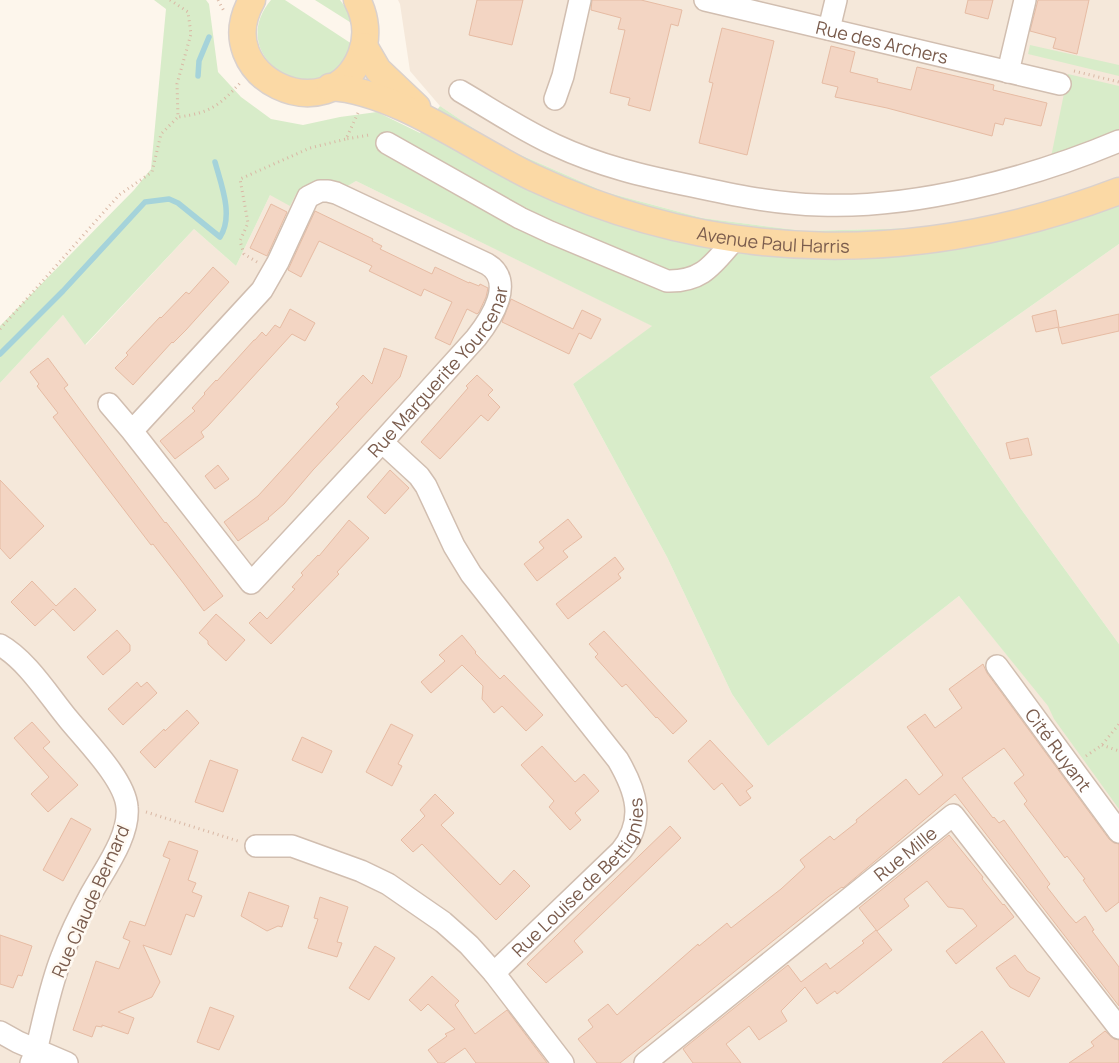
<svg xmlns="http://www.w3.org/2000/svg" width="1119" height="1063" font-family="Manrope,sans-serif">
<style>
.residential{fill:#f5e8da}
.green{fill:#d8ecc9}
.lines{fill:none;stroke-linecap:round;stroke-linejoin:round}
.stream{stroke:#a5d3da;stroke-width:5.5}
.building{fill:#f3d5c3;stroke:#e6bba3}
.minor-casing{stroke:#d1beb0;stroke-width:24}
.major-casing{stroke:#dad1cd;stroke-width:29}
.path{stroke:#d9b8a5;stroke-width:3;stroke-dasharray:1 4;stroke-linecap:butt}
.minor{stroke:#fff;stroke-width:21}
.major{stroke:#fbd9a5;stroke-width:26}
.labels{text-anchor:middle;dominant-baseline:central;stroke-width:5;stroke-linejoin:round;paint-order:stroke}
.street-label{font-size:18px;fill:#7a5c4d;stroke:#fffaf3}
</style>
<rect width="100%" height="100%" fill="#fdf6ec"/>
<!-- residential -->
<path class="residential" d="M398 0H1119V178L1016 211 919 228 804 231 702 218 605 192 500 146 440 106 410 71 400 4Z
M356 181 653 326 573 384 667 557 732 694 768 746 959 596 1048 705 1119 652V1063H0V383L63 315 86 345 194 229 236 266 270 195 296 194 324 182 346 187Z
M1119 244V644L1021 509 930 377Z"/>
<!-- green -->
<path class="green" d="M154 0H206L209 4 218 72 241 97 271 119 303 125 340 117 377 112 420 133 440 106 500 146 605 192 702 218 804 231 919 228 1016 211 1119 178V244L930 377 1021 509 1119 644V809L1054 719 1048 706 959 596 768 746 732 694 667 557 573 384 652 326 356 181 346 187 324 182 296 194 290 206 270 195 236 266 194 229 85 345 63 315 0 383V326L134 190 151 169 166 9Z
M271 0H285L352 44C328 120 220 61 271 0Z
M315 0H340L349 12 353 24Z
M1030 45 1119 65V76L1028 54Z
M1068 74 1119 86V131L1051 157Z"/>
<g class="lines">
<!-- stream -->
<path class="stream" d="M198 76 199 61 209 37
M0 354 63 291 145 202 169 199 178 203 220 237C234 216 221 184 215 162"/>
</g>
<!-- building -->
<path class="building" d="M477 0H523L512 45 469 35Z
M592 0H641L682 10 678 26 671 24 650 111 628 105 630 98 610 93 625 30 618 29 621 18 591 10Z
M968 0H993L988 19 965 13Z
M1038 0H1089L1077 54 1053 48 1056 38 1030 31Z
M722 28 774 41 747 155 699 143 713 83 709 82Z
M831 46 855 52 850 72 878 79 877 82 911 90 917 67 994 85 993 90 1047 103 1041 126 1005 118 1003 125 995 123 992 136 887 108 835 97 838 87 822 83Z
M271 204 287 212 267 256 250 248Z
M315 211 373 239 372 241 382 246 380 249 432 274 435 267 469 283V282L479 286 480 284 488 288 486 297 479 312 477 314 467 309 450 345 435 338 452 302 424 289 421 296 369 271 372 266 319 241 301 277 288 270Z
M213 267 229 282 186 330 173 343 172 342 133 385 115 368 128 355 126 353 160 317 161 318 186 292 189 294Z
M511 299 573 329 582 310 601 319 591 339 579 333 569 354 502 322Z
M290 309 315 323 305 341 292 334 208 426 201 432 204 437 175 459 160 441 195 411 192 408 205 394 204 393 216 380 217 381 254 340H255L262 332 266 336 275 325 280 328Z
M1056 310 1059 327 1036 332 1032 316Z
M1119 314V331L1062 344 1058 328Z
M384 348 407 356 400 377 313 470 284 504 268 518 269 519 238 541 224 522 258 496 339 407 336 404 363 375 372 384Z
M48 358 68 385 64 388 89 422 165 523 166 522 180 540 223 596 204 611 184 584 153 544 151 545 53 417 58 413 37 386 39 384 30 372Z
M477 375 493 390 488 395 500 407 488 421 481 415 440 459 421 442 468 388 466 386Z
M1028 438 1032 455 1010 459 1006 443Z
M218 465 229 479 215 489 205 476Z
M390 470 409 488 385 514 367 497Z
M0 480 44 526 10 559 0 548Z
M568 519 582 537 563 551 568 557 537 581 524 564 544 548 539 542Z
M349 520 369 538 337 572 339 574 271 644 249 623 260 612 267 619 295 589 292 587 303 575 301 573 318 555 319 556Z
M615 557 624 569 618 574 621 578 568 619 556 604Z
M32 581 56 606 75 588 96 610 74 631 53 609 35 626 11 602Z
M216 614 245 640 226 661 208 644V641L199 633Z
M117 630 130 645V651L103 675 87 657Z
M604 631 687 721 673 734 657 717 656 718 626 684 622 687 595 657 598 654 589 644Z
M462 635 476 652 475 653 500 679 504 675 543 715 526 731 502 706 494 713 482 699 483 686 462 665 431 693 421 682 445 661 439 655Z
M983 664 987 673 1109 839 1114 843 1119 844V902L1106 912 1083 880 1085 879 1067 856 1065 858 1024 804 1027 801 1014 783 1024 775 1004 748 962 778 993 818 994 817 999 823 1004 820 1050 884 1047 887 1068 914 1076 923 1085 916 1094 930 1092 931 1119 967V1006L955 794 843 888 842 887 828 897 620 1063H597L578 1039 593 1027 588 1020 608 1004 617 1015 698 944 699 946 727 923 731 928 781 889 805 867 800 860 830 836 834 840 857 822 856 820 906 779 919 795 943 775 907 727 925 714 935 728 962 708 949 689Z
M137 682 141 687 147 682 157 693 123 725 108 709Z
M187 710 199 723 155 768 140 752 164 729 165 731Z
M32 722 50 742 43 748 78 785 48 812 31 794 49 777 14 738Z
M391 724 413 735 398 764 402 766 392 786 366 772Z
M302 737 332 751 322 773 292 760Z
M710 740 753 786 746 791 751 798 740 806 722 783 714 790 688 761Z
M542 746 575 782 584 774 599 791 575 813 581 820 570 830 549 807 554 801 521 765Z
M210 760 238 770 223 812 195 802Z
M435 794 454 813 441 825 500 885 514 870 530 886 496 920 422 844 413 852 401 840 425 816 420 810Z
M71 818 91 829 63 881 43 870Z
M670 826 681 838 574 941 583 952 546 983 527 964Z
M949 835 983 877 982 879 1003 905 1004 904 1014 917 956 964 946 951 977 926 963 909 948 907 927 881 904 899 909 906 877 931 859 908Z
M169 841 198 851 188 880 196 883 192 892 202 896 194 917 186 914 171 955 143 945 160 982 152 997 118 1012 134 1018 128 1034 102 1025V1027L96 1026 92 1037 73 1030 96 961 119 969 130 941 123 938 130 921 145 926 170 859 163 856Z
M249 892 289 906 282 927 278 926 267 931 241 916Z
M320 897 348 907 337 942 342 943 337 957 308 948 318 919 314 918Z
M876 930 892 950 837 994 835 991 817 1004 805 987 781 1011 787 1021 759 1040 749 1026 726 1044 741 1063H693L683 1049 788 965 801 982 826 963 830 969 864 943 862 941Z
M0 935 32 946 22 976 18 975 13 988 0 984Z
M375 946 395 958 369 1000 349 988Z
M1015 955 1027 971 1040 978 1029 997 1010 987 996 968Z
M432 976 459 1001 455 1005 475 1034 507 1010 547 1063H476L465 1048 444 1063H438L428 1050 447 1036 445 1034 455 1029 428 1004 421 1011 409 1000Z
M210 1007 234 1016 219 1050 197 1042Z
M982 1031 1005 1063H942Z
M1105 1031 1114 1039 1119 1040V1063H1069L1094 1046 1091 1042Z"/>
<g class="lines">
<defs>
<g id="minor">
<path id="s1" d="M705 0 1060 84"/>
<path d="M829 29 836 0"/>
<path d="M1008 72 1025 0"/>
<path d="M460 91C491 109 522 130 555 145 600 166 643 176 692 186 733 195 776 204 819 205 915 209 1031 178 1119 141"/>
<path d="M555 99 563 76 580 0"/>
<path d="M387 143 520 218 550 232 667 281C703 282 713 264 735 239"/>
<path id="s2" d="M109 404 132 431 251 583 382 442 476 338C491 319 516 281 487 264L336 193 328 191H320L308 197 278 262 262 290 132 431"/>
<path d="M0 645C27 660 49 696 69 720 87 742 125 780 127 807 130 836 104 870 91 894 80 914 70 934 62 956 50 986 44 1019 36 1051L31 1063"/>
<path id="s3" d="M997 666 1119 832"/>
<path id="s4" d="M256 846H292L361 871 388 884 443 922 469 945 494 973 621 851C646 820 636 791 618 760L471 574 454 546 426 486 419 476 382 442"/>
<path d="M494 973 563 1063"/>
<path d="M0 1032 18 1042 67 1063"/>
<path id="s5" d="M645 1063 953 815 1119 1028"/>
</g>
<g id="major">
<path d="M252 0C208 77 330 134 361 55 368 37 366 17 357 0"/>
<path d="M364 46 378 70 417 107"/>
<path id="s6" d="M330 87C397 91 473 149 534 178 724 267 925 265 1119 191"/>
</g>
</defs>
<!-- minor casing -->
<use href="#minor" class="minor-casing"/>
<!-- major casing -->
<use href="#major" class="major-casing"/>
<!-- path -->
<path class="path" d="M170 0 188 12 191 34 177 84 178 117C210 113 219 106 241 82
M218 0 225 13
M1074 71 1119 82
M358 113 346 139 369 135
M257 262 244 254 240 241 248 223 240 179 310 148 346 139
M0 329 119 195 152 172 161 134 178 117
M1102 745 1119 751
M1086 756 1102 745 1119 724
M146 812 238 841"/>
<!-- minor -->
<use href="#minor" class="minor"/>
<!-- major -->
<use href="#major" class="major"/>
</g>
<g class="labels">
<!-- street labels -->
<g class="street-label">
<text stroke="none"><textPath href="#s1" startOffset="182">Rue des Archers</textPath></text>
<text stroke="none"><textPath href="#s6" startOffset="474">Avenue Paul Harris</textPath></text>
<text stroke="none"><textPath href="#s2" startOffset="512">Rue Marguerite Yourcenar</textPath></text>
<text stroke="none"><textPath href="#s3" startOffset="104">Cité Ruyant</textPath></text>
<text stroke="none"><textPath href="#s5" startOffset="334">Rue Mille</textPath></text>
<text stroke="none"><textPath href="#s4" startOffset="409">Rue Louise de Bettignies</textPath></text>
<text transform="translate(90 901) rotate(-66)">Rue Claude Bernard</text>
</g>
</g>
</svg>
